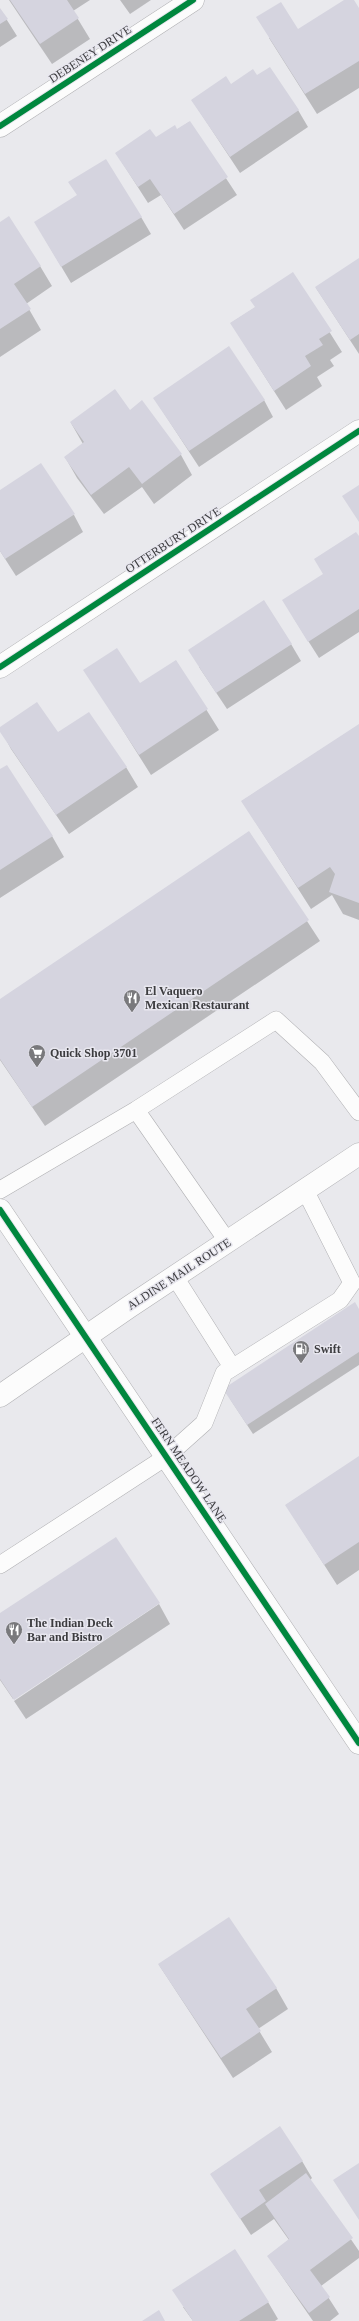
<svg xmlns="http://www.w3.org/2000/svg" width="359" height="2321" font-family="Georgia,serif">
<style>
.shadow{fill:#0003}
.building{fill:#d5d4df}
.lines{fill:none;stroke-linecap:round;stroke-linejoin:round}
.lane-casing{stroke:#b0b0b3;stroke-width:18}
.street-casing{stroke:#b0b0b3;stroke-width:23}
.secondary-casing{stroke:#b0b0b3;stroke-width:23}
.lane{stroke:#fcfcfc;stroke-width:17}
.street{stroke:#fcfcfc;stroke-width:22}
.secondary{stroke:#fcfcfc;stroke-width:22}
.cycleway-casing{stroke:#e8e7ef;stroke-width:8}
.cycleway{stroke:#00873e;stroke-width:6}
.labels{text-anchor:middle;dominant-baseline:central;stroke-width:3;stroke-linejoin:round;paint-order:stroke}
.street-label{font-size:12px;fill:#3c3c3f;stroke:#e8e7ef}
.poi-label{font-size:12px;font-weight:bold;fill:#3c3c3f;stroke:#e8e7ef;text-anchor:start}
</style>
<rect width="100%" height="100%" fill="#e9e9ed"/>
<!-- shadow -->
<path class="shadow" d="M9 0H90L73 11 90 39 52 64Z
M120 0H151L130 14Z
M346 0H353L359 10V88L317 114 269 38 298 30Z
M0 9 17 36 0 47Z
M257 76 298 110 308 127 240 173 192 100Z
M189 122 237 195 184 230 161 195 148 203 116 153 177 130Z
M141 217 151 234 71 283 45 239Z
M0 223 40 266 52 286 26 304 41 330 0 357Z
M359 259V354L316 288Z
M293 274 342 352 330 360 334 366 317 377 322 386 286 410 231 323 256 307Z
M154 398 264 400 273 417 199 467Z
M129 411 181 455 192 475 154 504 142 487 104 514 77 478 65 457 83 444 71 423Z
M0 491 74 515 83 532 16 576 0 551Z
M359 538V632L319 658 293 617Z
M291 644 301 661 227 709 199 667Z
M176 661 219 730 151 775 85 670 139 685Z
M359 725V920L343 914 332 895 311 909 242 801Z
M0 728 58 734 126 767 138 787 69 834 11 749Z
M0 770 52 836 64 857 0 898Z
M249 832 320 941 45 1126 0 1060V1000Z
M359 1311V1365L253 1434 230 1399Z
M359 1457V1570L337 1585 286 1505Z
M158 1603 13 1699 0 1680V1615Z
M159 1604 170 1624 26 1719 14 1701Z
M159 1965 276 1988 288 2009 258 2029 272 2052 233 2078Z
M280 2128 302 2161 312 2178 310 2180 359 2251V2258L321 2286 339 2314 330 2321H313L268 2256 289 2240 274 2219 251 2235 211 2174Z
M268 2302 278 2319 275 2321H193L183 2307Z"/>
<!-- building -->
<path class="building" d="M10 0H67L79 18 40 44Z
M344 0H354L359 8V61L305 94 256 17 281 2 298 29Z
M0 8 8 19 0 24Z
M270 67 299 110 230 157 191 100 226 76 231 84 253 69 257 75Z
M190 121 228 177 174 214 150 179 138 187 115 153 150 129 156 137 175 125 177 129Z
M106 159 142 217 61 267 34 222 77 195 68 182Z
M9 216 41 266 14 284 31 309 0 329V222Z
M359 258V334L350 340 315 287Z
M293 272 332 331 319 339 323 345 305 356 311 366 274 391 230 323 255 307 250 300Z
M229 346 265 400 189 451 153 398Z
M115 389 130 410 142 400 182 454 142 484 129 467 91 495 64 457 84 442 70 422Z
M41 463 75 514 5 559 0 551V490Z
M359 485V522L342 496Z
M356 532 359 536V609L308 642 282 600 323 574 314 559Z
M264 600 292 644 216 693 188 650Z
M117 648 140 683 176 660 208 709 139 755 83 670Z
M37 702 58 732 89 712 127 767 56 815 0 732V727Z
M359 724V903L329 892 335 874 330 867 298 888 241 801Z
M7 765 53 836 0 870V769Z
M249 831 309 920 32 1107 0 1059V999Z
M355 1302 359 1309V1352L247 1425 223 1389Z
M359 1456V1542L324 1565 285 1505Z
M116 1537 160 1603 14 1700 0 1679V1613Z
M229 1917 277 1988 246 2009 261 2031 221 2058 158 1964Z
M280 2126 303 2161 259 2190 266 2201 240 2219 210 2174Z
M359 2163V2220L333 2180Z
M306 2173 353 2238 310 2270 330 2297 309 2313 267 2256 289 2239 265 2204Z
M235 2249 269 2302 239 2321H193L172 2290Z
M159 2310 165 2321H142Z"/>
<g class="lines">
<defs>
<path id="lane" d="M136 1110 228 1242
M0 1190 136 1110 276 1020 322 1062 359 1112
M175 1277 232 1367
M0 1565 166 1457 204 1423 224 1373 340 1300 352 1283 305 1190"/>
<path id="street" d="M0 126 193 0
M0 667 359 431
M0 1210 359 1743"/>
<path id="secondary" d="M0 1396 129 1307 359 1154"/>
</defs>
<!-- lane casing -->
<use href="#lane" class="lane-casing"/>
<!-- street casing -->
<use href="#street" class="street-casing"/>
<!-- secondary casing -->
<use href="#secondary" class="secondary-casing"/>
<!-- lane -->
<use href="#lane" class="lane"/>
<!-- street -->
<use href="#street" class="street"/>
<!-- secondary -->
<use href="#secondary" class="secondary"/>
<defs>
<path id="cycleway" d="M0 126 193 0
M0 667 359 431
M0 1210 359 1743"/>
</defs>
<!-- cycleway casing -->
<use href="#cycleway" class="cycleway-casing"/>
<!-- cycleway -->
<use href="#cycleway" class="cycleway"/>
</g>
<!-- icons -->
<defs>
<symbol id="restaurant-pin" viewBox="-11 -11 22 30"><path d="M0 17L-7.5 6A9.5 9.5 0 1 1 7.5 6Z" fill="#79797c" stroke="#e8e7ef"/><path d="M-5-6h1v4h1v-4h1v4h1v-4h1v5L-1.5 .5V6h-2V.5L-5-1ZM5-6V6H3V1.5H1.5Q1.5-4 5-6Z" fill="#fff"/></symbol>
<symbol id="supermarket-pin" viewBox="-11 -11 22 30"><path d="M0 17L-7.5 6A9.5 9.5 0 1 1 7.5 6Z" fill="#79797c" stroke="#e8e7ef"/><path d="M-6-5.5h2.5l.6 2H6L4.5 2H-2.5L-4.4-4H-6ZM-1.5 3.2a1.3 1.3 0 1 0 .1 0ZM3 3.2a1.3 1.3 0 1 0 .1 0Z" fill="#fff"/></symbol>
<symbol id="fuel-pin" viewBox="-11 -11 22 30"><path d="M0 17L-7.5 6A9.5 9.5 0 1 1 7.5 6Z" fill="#79797c" stroke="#e8e7ef"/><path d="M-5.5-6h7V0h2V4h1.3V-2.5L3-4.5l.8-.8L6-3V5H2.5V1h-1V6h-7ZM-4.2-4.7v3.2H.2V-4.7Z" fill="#fff"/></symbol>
</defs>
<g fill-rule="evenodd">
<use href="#restaurant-pin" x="122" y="988" width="20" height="27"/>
<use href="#supermarket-pin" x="27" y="1043" width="20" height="27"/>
<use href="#fuel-pin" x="291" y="1339" width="20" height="27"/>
<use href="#restaurant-pin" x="4" y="1620" width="20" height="27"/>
</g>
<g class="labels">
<!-- street labels -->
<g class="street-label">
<text transform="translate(90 54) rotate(-33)">DEBENEY DRIVE</text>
<text transform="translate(173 540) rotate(-33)">OTTERBURY DRIVE</text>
<text transform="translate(179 1274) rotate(-33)">ALDINE MAIL ROUTE</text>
<text transform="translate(189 1470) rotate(56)">FERN MEADOW LANE</text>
</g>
<!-- poi labels -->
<g class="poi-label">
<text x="145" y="991">El Vaquero<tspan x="145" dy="14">Mexican Restaurant</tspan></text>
<text x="50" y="1053">Quick Shop 3701</text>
<text x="314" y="1349">Swift</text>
<text x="27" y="1623">The Indian Deck<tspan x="27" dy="14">Bar and Bistro</tspan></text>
</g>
</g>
</svg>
